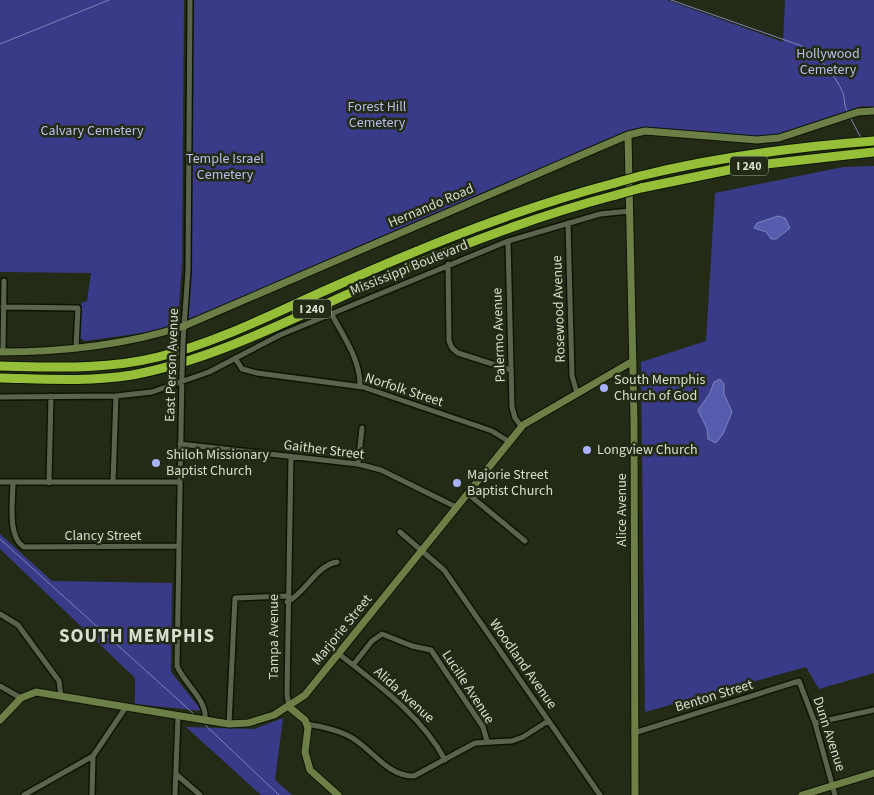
<svg xmlns="http://www.w3.org/2000/svg" width="874" height="795" font-family="'Source Sans 3',sans-serif">
<style>
.green{fill:#393b88}
.water{fill:#575dae;stroke:#7e84b8}
.lines{fill:none;stroke-linecap:round;stroke-linejoin:round}
.stream{stroke:#7e84b8;stroke-width:1}
.street-casing{stroke:#0d1402;stroke-width:8}
.secondary-casing{stroke:#0d1402;stroke-width:9}
.highway-casing{stroke:#0d1402;stroke-width:11}
.street{stroke:#5a644c;stroke-width:5}
.secondary{stroke:#6c7f46;stroke-width:7}
.highway{stroke:#95bf39;stroke-width:9}
.street-bridge-casing{stroke:#0d1402;stroke-width:8;stroke-linecap:butt}
.highway-bridge-casing{stroke:#0d1402;stroke-width:11;stroke-linecap:butt}
.street-bridge{stroke:#5a644c;stroke-width:5}
.highway-bridge{stroke:#95bf39;stroke-width:9}
.poi-dot{fill:#a7b1fc;stroke:#232b16;stroke-width:2}
.labels{text-anchor:middle;dominant-baseline:central;stroke-width:5;stroke-linejoin:round;paint-order:stroke}
.shield{fill:#232b16;stroke:#a2a898;stroke-width:1}
.shield-label{font-size:12px;font-weight:bold;fill:#d8ded0}
.park-label{font-size:14px;fill:#b8bfec;stroke:#232b16}
.street-label{font-size:14px;fill:#d8ded0;stroke:#232b16}
.poi-label{font-size:14px;fill:#d8ded0;stroke:#232b16;text-anchor:start}
.district-label{font-size:19px;font-weight:bold;letter-spacing:1px;fill:#d8ded0;stroke:#232b16}
</style>
<rect width="100%" height="100%" fill="#232b16"/>
<!-- green -->
<path class="green" d="M0 0H184L182 262 178 322 164 330 85 341 80 338 81 303 87 301 91 273 0 272Z
M192 0H667L783 42 785 0H874V107L862 106 778 136 750 137 637 130 187 321Z
M874 166V673L819 689 806 667 645 712 641 362 706 341 715 193 843 167Z
M0 534 52 581 172 583 171 672 202 711 135 704V678L0 549Z
M283 718 275 780 292 795H261L186 727 254 729Z"/>
<!-- water -->
<path class="water" d="M778 216 785 218 790 228 776 239H771L766 232 754 228 757 223Z
M720 379 724 384V394L732 412 723 434 716 443 708 439 707 429 698 410 710 393 714 382Z"/>
<g class="lines">
<!-- stream -->
<path class="stream" d="M671 0 802 46C820 58 834 72 843 93 845 99 844 106 847 112
M0 44 109 0
M850 117 861 138
M0 539 195 715
M203 723 279 795"/>
<defs>
<path id="street" d="M568 223 572 376 577 393
M508 241 512 407 515 418 522 427
M448 264 449 341 452 348 458 353 511 370
M3 307 78 308 76 347
M331 313C343 336 361 360 360 387
M183 342 188 270 190 0
M3 352 4 281
M235 358 242 369 257 373 363 387 492 431 508 441
M182 372 177 666C185 685 208 700 205 721
M0 397 116 396 152 392 209 372 280 335 508 241 600 214 630 211
M180 444 358 464 381 470 456 507
M358 464 362 428
M0 482H179
M113 482 116 396
M13 483C13 500 7 537 24 547L178 546
M49 483 51 396
M467 493 525 541
M400 532 444 570 600 795
M287 602C307 592 315 566 337 562
M0 614 18 625 59 681 61 696
M339 654C377 684 422 716 445 760
M353 665 372 641 382 634 412 646 431 650 483 727 487 741
M0 686 21 698
M289 707 287 694 291 456
M815 723 874 710
M229 724 235 598 287 596
M306 724C319 726 334 729 347 735 371 746 386 777 414 776L475 743 512 741 523 737 548 721
M634 733 799 681 815 723 835 795
M176 774 200 795
M24 795 93 756 126 707
M92 795 93 756
M175 795 178 717"/>
<path id="secondary" d="M628 135 634 420 635 795
M0 352C60 352 126 345 184 326L628 135 645 131 757 140 779 138 858 112 874 111
M289 707 305 720 308 728 305 752 310 770 338 795
M0 720 21 698 36 692 229 724 248 723 274 715 305 695 523 425 633 361
M802 795 874 773"/>
<path id="highway" d="M640 176C717 157 795 147 874 141
M641 188 748 166 874 152
M0 366C53 367 106 370 158 357 220 342 280 310 340 284 430 244 520 208 615 183
M0 378C43 379 89 382 132 375 212 360 287 321 361 288 444 251 528 218 616 195"/>
</defs>
<!-- street casing -->
<use href="#street" class="street-casing"/>
<!-- secondary casing -->
<use href="#secondary" class="secondary-casing"/>
<!-- highway casing -->
<use href="#highway" class="highway-casing"/>
<!-- street -->
<use href="#street" class="street"/>
<!-- secondary -->
<use href="#secondary" class="secondary"/>
<!-- highway -->
<use href="#highway" class="highway"/>
<defs>
<path id="street-bridge" d="M182 372 183 342"/>
<path id="highway-bridge" d="M615 183 640 176
M616 195 641 188"/>
</defs>
<!-- street-bridge casing -->
<use href="#street-bridge" class="street-bridge-casing"/>
<!-- highway-bridge casing -->
<use href="#highway-bridge" class="highway-bridge-casing"/>
<!-- street-bridge -->
<use href="#street-bridge" class="street-bridge"/>
<!-- highway-bridge -->
<use href="#highway-bridge" class="highway-bridge"/>
</g>
<!-- markers -->
<g class="poi-dot">
<circle cx="604" cy="388" r="5"/>
<circle cx="587" cy="450" r="5"/>
<circle cx="156" cy="463" r="5"/>
<circle cx="457" cy="483" r="5"/>
</g>
<g class="labels">
<!-- shield labels -->
<g class="shield">
<rect x="730" y="156.5" width="38" height="19" rx="4"/>
<rect x="293" y="299.5" width="38" height="19" rx="4"/>
</g>
<g class="shield-label">
<text x="749" y="166">I 240</text>
<text x="312" y="309">I 240</text>
</g>
<!-- park labels -->
<g class="park-label">
<text x="828" y="54">Hollywood<tspan x="828" dy="16">Cemetery</tspan></text>
<text x="377" y="107">Forest Hill<tspan x="377" dy="16">Cemetery</tspan></text>
<text x="92" y="131">Calvary Cemetery</text>
<text x="225" y="159">Temple Israel<tspan x="225" dy="16">Cemetery</tspan></text>
</g>
<!-- street labels -->
<g class="street-label">
<text transform="translate(431 206) rotate(-23)">Hernando Road</text>
<text transform="translate(409 268) rotate(-22)">Mississippi Boulevard</text>
<text transform="translate(559 309) rotate(-92)">Rosewood Avenue</text>
<text transform="translate(499 335) rotate(-92)">Palermo Avenue</text>
<text transform="translate(172 365) rotate(-88)">East Person Avenue</text>
<text transform="translate(404 390) rotate(18)">Norfolk Street</text>
<text transform="translate(324 450) rotate(7)">Gaither Street</text>
<text transform="translate(622 510) rotate(-90)">Alice Avenue</text>
<text x="103" y="536">Clancy Street</text>
<text transform="translate(342 630) rotate(-51)">Marjorie Street</text>
<text transform="translate(274 637) rotate(-90)">Tampa Avenue</text>
<text transform="translate(523 664) rotate(55)">Woodland Avenue</text>
<text transform="translate(468 687) rotate(57)">Lucille Avenue</text>
<text transform="translate(404 695) rotate(42)">Alida Avenue</text>
<text transform="translate(714 696) rotate(-17)">Benton Street</text>
<text transform="translate(829 734) rotate(72)">Dunn Avenue</text>
</g>
<!-- poi labels -->
<g class="poi-label">
<text x="614" y="380">South Memphis<tspan x="614" dy="16">Church of God</tspan></text>
<text x="597" y="450">Longview Church</text>
<text x="166" y="455">Shiloh Missionary<tspan x="166" dy="16">Baptist Church</tspan></text>
<text x="467" y="475">Majorie Street<tspan x="467" dy="16">Baptist Church</tspan></text>
</g>
<!-- district labels -->
<g class="district-label">
<text x="137" y="636">SOUTH MEMPHIS</text>
</g>
</g>
</svg>
